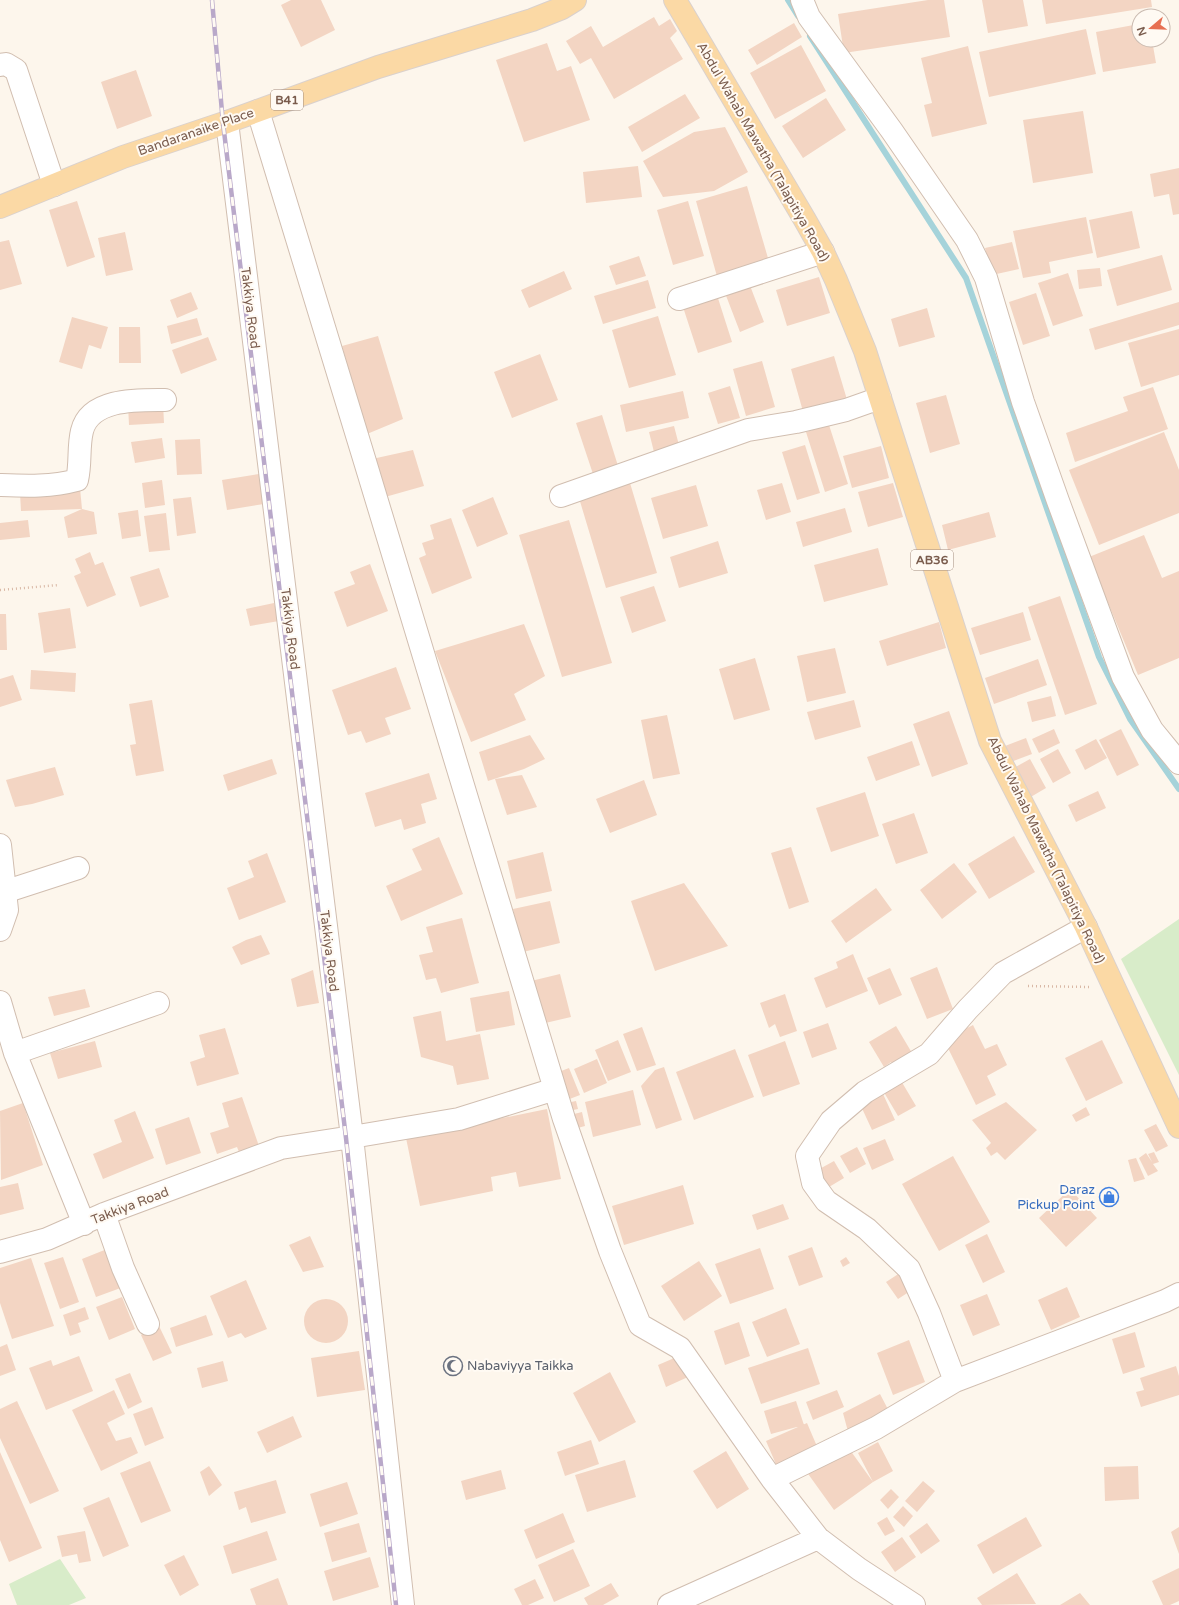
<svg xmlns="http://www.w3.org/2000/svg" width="1179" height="1605" font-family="'Varela Round',sans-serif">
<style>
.green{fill:#d8ecc9}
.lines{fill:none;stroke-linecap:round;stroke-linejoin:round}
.stream{stroke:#a5d3da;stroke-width:6}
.building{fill:#f3d5c3}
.minor-casing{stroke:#d1beb0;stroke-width:24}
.major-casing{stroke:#dad1cd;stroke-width:24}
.path{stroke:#d9b8a5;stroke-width:2.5;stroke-dasharray:1 3;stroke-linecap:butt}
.minor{stroke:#fff;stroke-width:22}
.major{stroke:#fbd9a5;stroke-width:22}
.rail-casing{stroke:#b9a8c9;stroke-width:4.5}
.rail{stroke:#fffaf3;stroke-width:3;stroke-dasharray:9;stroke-linecap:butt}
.labels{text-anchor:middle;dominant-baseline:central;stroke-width:4;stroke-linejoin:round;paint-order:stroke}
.shield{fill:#fffaf3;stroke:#a28b7f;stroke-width:1}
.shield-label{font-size:12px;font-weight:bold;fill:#7a5c4d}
.street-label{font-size:13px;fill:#7a5c4d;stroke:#fffaf3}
.shop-label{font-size:13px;fill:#366cbe;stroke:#fffaf3;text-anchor:end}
.worship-label{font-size:13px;fill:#5b616d;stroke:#fffaf3;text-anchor:start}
</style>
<rect width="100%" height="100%" fill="#fdf6ec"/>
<!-- green -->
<path class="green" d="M1179 919V1075L1121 959Z
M60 1559 86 1598 69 1605H17L9 1584Z"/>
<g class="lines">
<!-- stream -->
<path class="stream" d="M788 0 798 16
M810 36 966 278 1099 657 1130 719 1179 789"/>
</g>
<!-- building -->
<path class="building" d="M291 0H321L335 30 301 47 281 5Z
M928 0H944L950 37 844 53 838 14Z
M982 0H1023L1028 26 988 33Z
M1042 0H1151L1152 7 1046 24Z
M654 17 659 26 670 19 677 31 670 38 683 59 614 99 591 58 580 64 566 41 591 26 603 47Z
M794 23 802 37 757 65 748 50Z
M1139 24V40H1152L1156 63 1103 72 1096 32Z
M1086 29 1096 74 989 97 979 52Z
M547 43 557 71 571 66 590 120 524 142 496 60Z
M801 45 826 91 775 119 750 73Z
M968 46 987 124 932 137 924 105 932 103 921 58Z
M136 70 152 116 117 129 101 82Z
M685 94 700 118 642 152 628 127Z
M826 98 846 130 803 158 782 126Z
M1083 111 1093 173 1033 183 1023 120Z
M725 127 748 172 714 191 663 197 643 161 694 132Z
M638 166 642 197 586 203 583 172Z
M1179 168V214L1173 215 1169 194 1154 197 1150 174Z
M747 186 770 265 718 280 696 201Z
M77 201 95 257 67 267 49 210Z
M688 201 704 256 673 265 657 210Z
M1132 211 1140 248 1097 258 1089 220Z
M1086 217 1093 253 1049 262 1051 273 1023 278 1013 231Z
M125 232 133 270 106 276 98 238Z
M9 240 22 284 0 290V242Z
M1012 242 1019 269 992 275 985 248Z
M1162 255 1172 290 1117 306 1107 270Z
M639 256 646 276 616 285 609 266Z
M1100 268 1102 286 1079 289 1077 270Z
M564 271 572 289 529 308 521 290Z
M1068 273 1083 316 1053 326 1038 283Z
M819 277 830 313 787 326 776 290Z
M648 280 656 308 603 324 594 296Z
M749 283 764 322 740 332 725 293Z
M191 292 198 309 177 318 170 300Z
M716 292 732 342 698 353 682 304Z
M1036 293 1050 336 1023 345 1009 302Z
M1179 302V325L1095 350 1089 329Z
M927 308 935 337 899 347 891 319Z
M658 316 676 375 629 388 612 330Z
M72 317 108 327 101 349 89 345 82 369 59 362Z
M197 318 202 335 171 344 167 326Z
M119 327H140L141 363H119Z
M1179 329V375L1141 387 1128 343Z
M378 336 403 419 367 434 342 346Z
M208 337 217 360 181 374 172 350Z
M540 354 558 400 512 418 494 372Z
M834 356 848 403 804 415 791 369Z
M762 361 775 407 746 416 733 369Z
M730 386 740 418 718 424 708 393Z
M1153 387 1168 429 1075 462 1066 433 1128 411 1123 397Z
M683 391 689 418 626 432 620 405Z
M946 395 960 444 930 453 916 403Z
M163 403 164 423 129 425 128 405Z
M602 415 619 469 594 477 576 423Z
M829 425 848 484 825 492 806 432Z
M674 426 680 449 655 456 649 432Z
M1164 432 1179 470V513L1099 545 1069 470Z
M162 438 165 458 135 463 131 442Z
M200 439 202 474 177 475 175 440Z
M805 445 820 493 797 500 782 452Z
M881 446 889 478 852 488 843 456Z
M413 450 424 486 385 497 372 459Z
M259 474 264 504 227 510 222 480Z
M162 480 165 505 145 508 142 483Z
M630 483 657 573 606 588 579 498Z
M782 483 791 512 766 520 757 490Z
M893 483 903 517 868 527 858 492Z
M696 485 708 526 663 539 651 498Z
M80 488 82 509 21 511 20 493Z
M191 497 196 533 177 536 173 499Z
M493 497 508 534 477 547 462 510Z
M845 508 852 532 803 547 796 522Z
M82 509 94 512 97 534 68 538 64 517Z
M138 510 141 536 122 539 118 513Z
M989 512 996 537 948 550 942 525Z
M166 513 170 550 149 552 144 516Z
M451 518 472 578 432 594 419 558 426 555 422 543 434 539 430 525Z
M28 520 30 537 0 540V523Z
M569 520 612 663 562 677 519 535Z
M1144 535 1162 578 1179 571V658L1138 675 1089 557Z
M718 541 728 573 679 588 670 557Z
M878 548 888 585 824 602 814 565Z
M90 552 95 565 103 562 116 595 87 607 74 576 81 573 75 559Z
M370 564 388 611 347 627 334 592 355 584 350 572Z
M159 568 169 597 140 607 130 577Z
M654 586 666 621 632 633 620 597Z
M1060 596 1097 704 1065 715 1028 607Z
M274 603 279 621 250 626 246 609Z
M70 608 76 648 44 653 38 613Z
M1023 612 1031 640 980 655 971 628Z
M0 614H6L7 650H0Z
M939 622 946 648 887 666 879 641Z
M524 624 545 676 514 694 526 720 471 742 435 651Z
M835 648 846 693 807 702 797 656Z
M755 658 770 710 734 720 719 669Z
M1038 659 1047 685 994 704 985 678Z
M396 667 411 709 385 718 391 734 366 743 361 731 348 735 332 690Z
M31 670 76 673 75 692 30 689Z
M13 675 22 700 0 707V679Z
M1051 696 1056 716 1032 722 1027 702Z
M152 700 164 771 136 776 130 745 136 744 129 704Z
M854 700 861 727 815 740 807 712Z
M949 711 968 764 932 777 913 724Z
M667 715 680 774 653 779 641 720Z
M1054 729 1060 743 1039 753 1032 739Z
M1121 729 1139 765 1117 776 1099 740Z
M530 735 545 759 524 769 488 781 479 752Z
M1026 738 1032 754 1011 762 1005 746Z
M1096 739 1107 758 1085 770 1075 750Z
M912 741 920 765 876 781 867 757Z
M1058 749 1071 773 1053 783 1040 759Z
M272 759 277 774 228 791 223 775Z
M1030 759 1046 788 1029 798 1012 769Z
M55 767 64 795 32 804 15 807 6 780Z
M429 773 437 799 421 804 426 823 404 830 401 819 375 827 365 793Z
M522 775 537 807 507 815 495 779Z
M644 780 657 815 610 833 596 799Z
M1098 791 1106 808 1076 822 1068 805Z
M865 792 879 836 831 852 816 808Z
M914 813 928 853 896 864 882 824Z
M1014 836 1035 872 989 899 968 864Z
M439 837 463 894 401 921 386 886 422 870 412 849Z
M791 847 809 902 789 909 771 853Z
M543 852 552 891 516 899 507 861Z
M267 853 286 902 239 920 227 888 254 877 248 861Z
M954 863 977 892 942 919 920 890Z
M684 883 728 946 655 971 631 901Z
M876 888 892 910 846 943 831 921Z
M550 901 560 943 523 952 513 909Z
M462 918 479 983 441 993 436 978 426 980 419 955 433 952 426 927Z
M261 935 270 954 241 965 232 947 246 940Z
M853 954 868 991 826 1008 814 978 838 968 836 962Z
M937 967 953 1009 927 1019 910 978Z
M890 968 902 995 879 1005 867 978Z
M313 970 319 1003 297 1007 291 979Z
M560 974 571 1017 541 1024 531 981Z
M85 989 90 1007 54 1016 48 997Z
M509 991 515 1025 476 1032 470 998Z
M785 994 797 1031 780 1037 775 1024 769 1028 760 1003Z
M441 1011 446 1041 480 1034 489 1079 457 1085 453 1066 421 1057 413 1017Z
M828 1023 837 1049 812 1058 803 1032Z
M973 1025 985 1049 997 1044 1007 1065 987 1076 996 1095 976 1105 944 1040Z
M896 1026 915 1058 896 1069 891 1062 884 1067 869 1042Z
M642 1027 656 1065 637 1071 623 1034Z
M225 1028 239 1074 197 1086 190 1062 205 1057 199 1035Z
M618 1040 631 1072 608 1081 595 1050Z
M1102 1040 1123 1083 1086 1101 1065 1058Z
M95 1041 102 1067 58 1079 50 1053Z
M785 1041 800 1084 763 1097 748 1055Z
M735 1049 754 1097 694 1120 676 1072Z
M597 1059 607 1083 584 1093 574 1069Z
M664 1067 682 1120 656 1129 641 1086 655 1070Z
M569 1068 580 1095 567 1100 556 1073Z
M900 1079 916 1106 898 1116 882 1089Z
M633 1090 641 1125 593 1137 585 1102Z
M883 1094 895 1120 872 1130 860 1104Z
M242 1097 260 1149 247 1153 246 1149 239 1152 237 1147 217 1154 210 1133 229 1127 222 1103Z
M576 1101 578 1109 568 1111 566 1103Z
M1006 1102 1037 1130 1005 1160 997 1152 991 1156 986 1148 991 1143 972 1120Z
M23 1103 43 1165 1 1180 0 1111Z
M1086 1107 1090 1115 1076 1122 1072 1115Z
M547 1109 561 1179 519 1187 516 1172 491 1177 493 1191 420 1206 406 1138Z
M135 1111 154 1158 103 1179 93 1154 122 1142 114 1120Z
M582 1112 585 1126 574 1129 570 1115Z
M189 1117 201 1153 166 1165 155 1129Z
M1156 1124 1168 1146 1156 1152 1144 1130Z
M885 1139 894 1160 872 1170 863 1148Z
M857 1147 866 1164 850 1173 840 1156Z
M1154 1152 1159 1162 1153 1164 1158 1171 1148 1176 1139 1158 1146 1153 1152 1162 1148 1154Z
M953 1156 990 1222 939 1251 902 1184Z
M1136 1158 1145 1179 1134 1182 1128 1160Z
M834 1161 844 1178 824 1190 814 1172Z
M18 1183 24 1209 0 1215V1187Z
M683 1185 694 1224 624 1245 612 1206Z
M1070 1189 1097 1218 1066 1247 1039 1218Z
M783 1204 789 1219 757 1230 752 1215Z
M987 1234 1005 1272 983 1283 965 1245Z
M310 1236 324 1267 303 1272 289 1245Z
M112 1247 126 1286 96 1297 82 1259Z
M812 1247 823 1277 799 1286 788 1256Z
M760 1248 774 1289 730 1304 715 1264Z
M63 1257 79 1302 60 1309 44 1263Z
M846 1257 850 1263 843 1267 840 1261Z
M31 1258 54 1326 12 1339 0 1303V1268Z
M699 1261 722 1296 684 1321 661 1286Z
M903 1271 915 1288 898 1299 886 1282Z
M246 1280 267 1329 245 1338 241 1333 228 1338 210 1296Z
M1067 1287 1080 1317 1051 1330 1038 1300Z
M987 1294 1000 1325 973 1336 960 1305Z
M122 1297 135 1329 109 1340 96 1307Z
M304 1321a22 22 0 1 1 44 0a22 22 0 1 1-44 0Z
M85 1307 89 1319 78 1323 81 1332 70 1336 63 1315Z
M786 1308 800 1344 767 1357 752 1322Z
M206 1315 213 1335 176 1347 170 1328Z
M739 1322 750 1356 725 1365 714 1331Z
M159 1326 172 1353 153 1361 141 1335Z
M1135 1332 1145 1367 1123 1374 1112 1339Z
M909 1340 925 1382 893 1395 877 1353Z
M7 1344 16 1370 0 1376V1347Z
M808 1348 820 1384 761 1404 748 1368Z
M359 1351 365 1390 317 1397 311 1358Z
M79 1356 93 1391 46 1410 29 1368 51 1360 53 1366Z
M679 1356 688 1377 666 1387 658 1365Z
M223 1361 228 1381 202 1388 197 1368Z
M1176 1366 1179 1376V1395L1141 1407 1136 1392 1144 1390 1140 1378Z
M610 1372 636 1422 599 1442 573 1393Z
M130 1373 142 1402 128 1409 115 1379Z
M114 1390 125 1414 107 1423 116 1441 131 1437 138 1453 101 1471 72 1410Z
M837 1390 844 1407 813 1420 806 1402Z
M880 1394 892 1417 850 1439 843 1413Z
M17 1401 59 1491 30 1504 0 1438V1409Z
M796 1401 804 1425 771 1434 764 1411Z
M152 1407 164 1438 145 1446 133 1414Z
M293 1416 302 1437 267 1453 257 1432Z
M807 1423 819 1451 778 1469 766 1441Z
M591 1440 599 1464 565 1476 557 1452Z
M878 1442 893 1471 873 1482 858 1453Z
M845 1443 873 1482 834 1510 806 1471Z
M726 1451 749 1489 717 1509 693 1471Z
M0 1452 42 1548 9 1562 0 1540Z
M625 1460 636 1497 587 1512 575 1475Z
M150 1461 171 1511 141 1523 120 1473Z
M209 1466 222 1485 209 1496 200 1472Z
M1138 1466 1139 1499 1105 1501 1104 1467Z
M501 1470 506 1489 466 1500 461 1481Z
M276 1480 286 1513 251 1523 246 1507 239 1510 234 1492Z
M923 1481 935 1491 917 1512 905 1501Z
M347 1482 358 1514 320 1527 310 1494Z
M891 1489 899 1497 888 1509 880 1500Z
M109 1497 129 1546 103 1557 83 1508Z
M903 1506 913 1516 904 1527 893 1517Z
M563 1513 575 1542 536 1559 524 1530Z
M887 1517 895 1531 885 1536 877 1523Z
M1026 1517 1042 1546 993 1574 977 1545Z
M359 1523 367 1552 332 1562 324 1533Z
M927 1523 940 1541 921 1554 909 1536Z
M1179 1527V1554L1171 1532Z
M85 1531 91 1561 79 1563 77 1554 62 1557 57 1536Z
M267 1531 277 1560 232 1574 223 1546Z
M902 1537 916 1557 895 1572 881 1552Z
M573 1549 590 1586 554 1602 538 1565Z
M184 1555 199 1585 180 1596 164 1565Z
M370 1557 379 1587 333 1601 324 1571Z
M1179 1568V1601L1170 1605H1163L1152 1581Z
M1017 1573 1036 1604 982 1605 977 1598Z
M278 1578 288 1605H256L250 1589Z
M535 1579 544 1598 528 1605H522L514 1589Z
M611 1583 619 1596 603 1605H588L584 1598Z
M1080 1593 1090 1605H1060Z"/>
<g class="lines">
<defs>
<path id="minor" d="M802 0 809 17 892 131 967 240 986 278 1023 402 1058 501 1123 677 1152 730 1179 763
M0 65 6 64 16 70 54 185
M258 111 363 455 564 1119 610 1251 640 1325 680 1348 772 1479 818 1538 859 1569 914 1605
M679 299 823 252
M0 485C27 486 51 487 77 480 81 464 78 447 82 431 90 398 138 400 165 400
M561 496 748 430 796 422 846 410 880 398
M0 845 7 910 0 930
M4 892 78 868
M0 1002 15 1053 84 1224
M15 1053 158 1003
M104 1214 123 1268 148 1324
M0 1252 47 1239 104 1214 281 1148 352 1137 227 122
M955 1381 929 1313 909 1269 867 1229 826 1201 813 1183 807 1156 831 1121 865 1092 929 1054 968 1009 1003 973 1086 927
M772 1479 876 1428 955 1381 1165 1301 1179 1294
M403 1605 352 1137 459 1119 555 1089
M669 1605 818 1538"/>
<path id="major" d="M675 0 805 220 823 252 836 280 865 351 990 741 1086 927 1179 1127
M0 207 123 157 227 122 378 67 532 20 562 8 575 0"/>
</defs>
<!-- minor casing -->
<use href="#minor" class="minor-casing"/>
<!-- major casing -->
<use href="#major" class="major-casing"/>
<!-- path -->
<path class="path" d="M0 590 59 585
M1028 986 1091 987"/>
<!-- minor -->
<use href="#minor" class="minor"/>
<!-- major -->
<use href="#major" class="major"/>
<defs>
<path id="rail" d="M212 0 223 123 346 1138 396 1605"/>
</defs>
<!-- rail casing -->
<use href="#rail" class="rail-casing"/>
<!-- rail -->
<use href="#rail" class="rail"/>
</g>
<!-- icons -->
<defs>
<symbol id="shop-ring" viewBox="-11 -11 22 22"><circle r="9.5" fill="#fffaf3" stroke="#3f7fe0" stroke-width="1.5"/><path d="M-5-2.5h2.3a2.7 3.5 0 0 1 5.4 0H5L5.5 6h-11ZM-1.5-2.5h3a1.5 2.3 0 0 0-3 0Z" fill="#3f7fe0"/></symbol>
<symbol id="mosque-ring" viewBox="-11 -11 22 22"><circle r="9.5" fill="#fffaf3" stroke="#6b7280" stroke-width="1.5"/><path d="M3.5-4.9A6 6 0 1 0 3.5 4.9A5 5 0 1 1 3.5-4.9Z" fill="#6b7280"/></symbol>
</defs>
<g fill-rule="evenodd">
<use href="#shop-ring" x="1098" y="1186" width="22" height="22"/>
<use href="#mosque-ring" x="442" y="1355" width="22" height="22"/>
</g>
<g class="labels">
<!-- shield labels -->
<g class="shield">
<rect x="271" y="90" width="32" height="20" rx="3"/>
<rect x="911" y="550" width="42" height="20" rx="3"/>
</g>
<g class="shield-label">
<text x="287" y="100">B41</text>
<text x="932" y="560">AB36</text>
</g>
<!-- street labels -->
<g class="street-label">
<text transform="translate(196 132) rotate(-19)">Bandaranaike Place</text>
<text transform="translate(763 152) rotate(60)">Abdul Wahab Mawatha (Talapitiya Road)</text>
<text transform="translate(250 308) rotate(83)">Takkiya Road</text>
<text transform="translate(290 629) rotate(83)">Takkiya Road</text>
<text transform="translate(1046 850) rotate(64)">Abdul Wahab Mawatha (Talapitiya Road)</text>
<text transform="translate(329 951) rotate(83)">Takkiya Road</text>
<text transform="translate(130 1206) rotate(-21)">Takkiya Road</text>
</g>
<!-- shop labels -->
<g class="shop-label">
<text x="1095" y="1190">Daraz<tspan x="1095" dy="15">Pickup Point</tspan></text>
</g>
<!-- worship labels -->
<g class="worship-label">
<text x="467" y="1366">Nabaviyya Taikka</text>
</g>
</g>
<!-- north arrow -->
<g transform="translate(1151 28) rotate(251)"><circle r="19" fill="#fffaf3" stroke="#cabbb1"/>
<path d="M0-3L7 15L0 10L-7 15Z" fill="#e76f51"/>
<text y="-6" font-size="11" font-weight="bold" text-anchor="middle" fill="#7a5c4d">N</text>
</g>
</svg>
